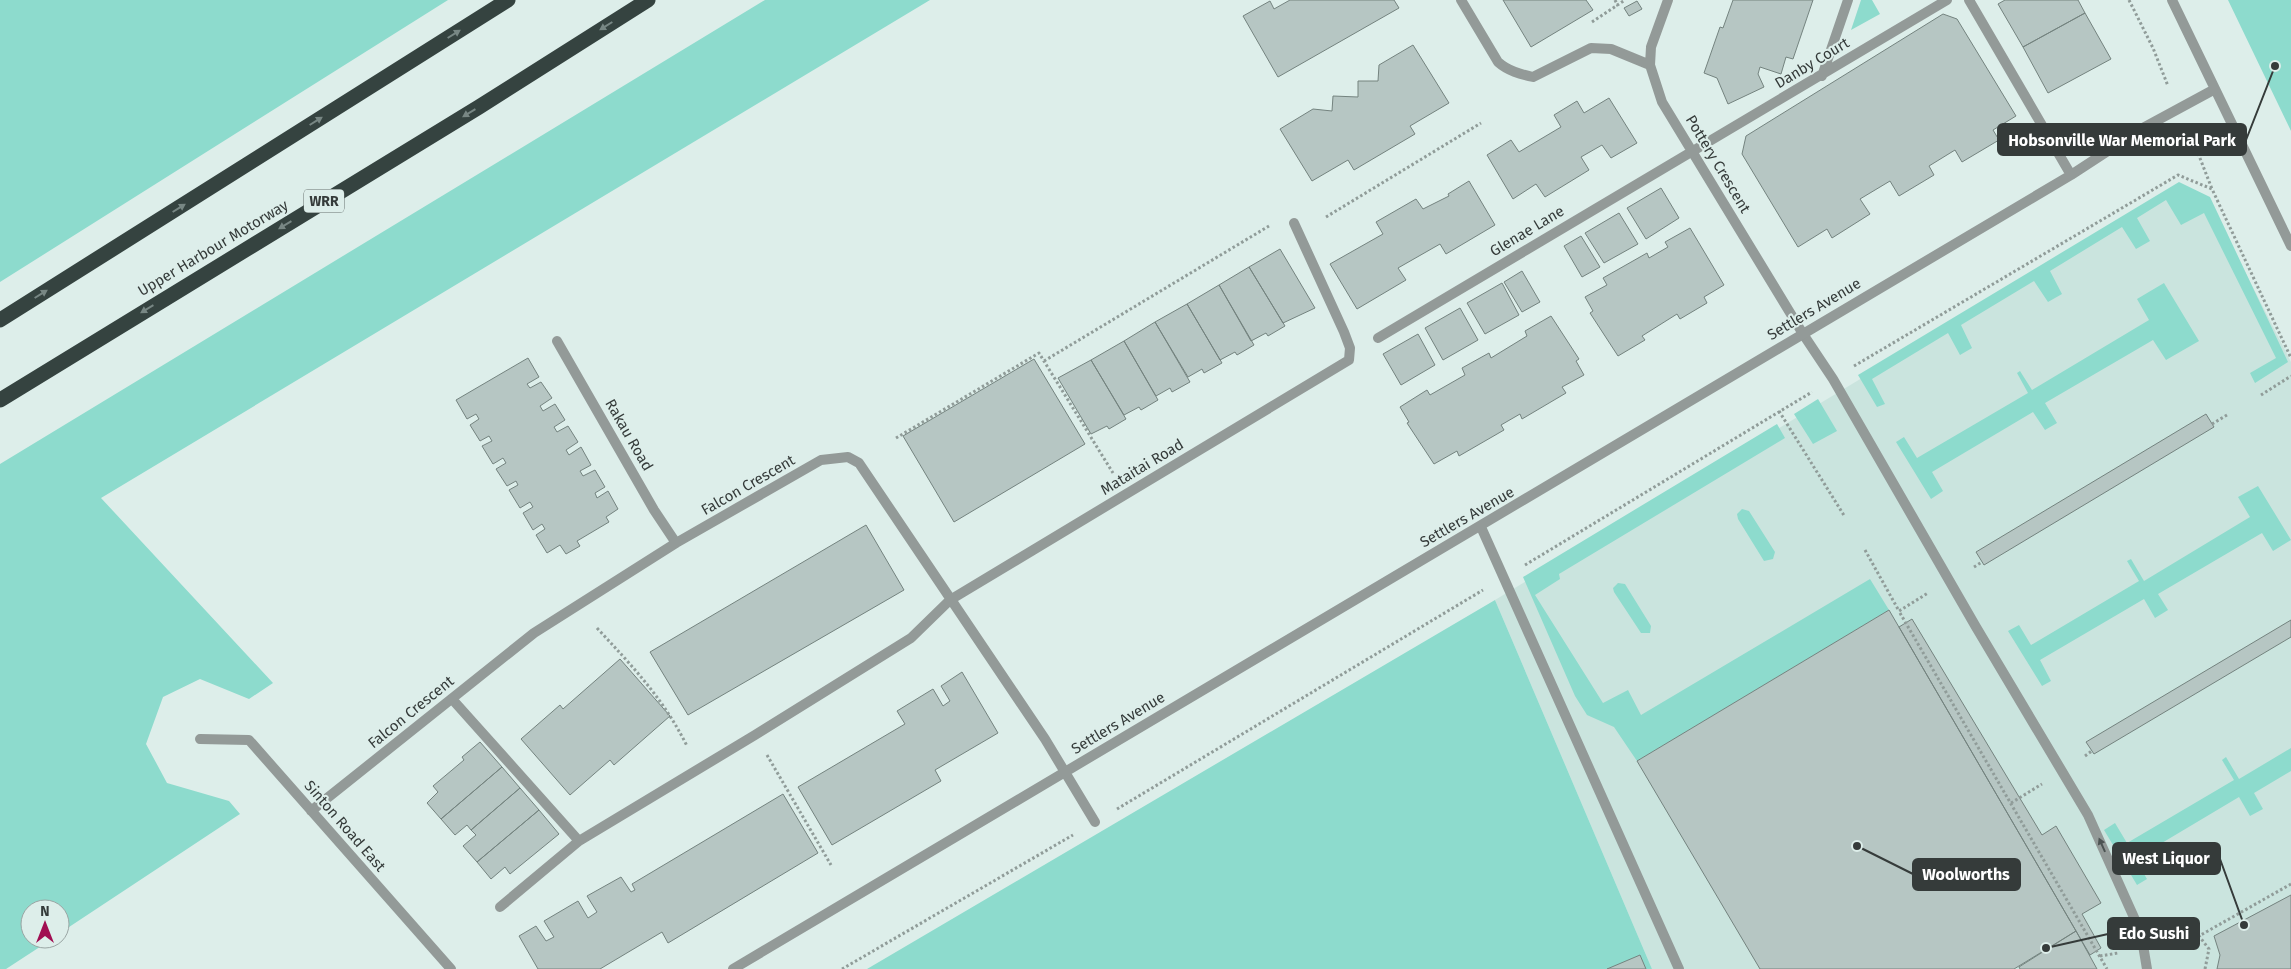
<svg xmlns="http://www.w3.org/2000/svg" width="2291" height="969" font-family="'Fira Sans',sans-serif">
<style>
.built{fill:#cae4de}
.green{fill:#8ddbcd}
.building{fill:#b6c6c3;stroke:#74837f}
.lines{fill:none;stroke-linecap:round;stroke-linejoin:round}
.path{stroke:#909c99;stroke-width:3;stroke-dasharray:2.5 2.5;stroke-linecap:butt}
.lane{stroke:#939a98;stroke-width:10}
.street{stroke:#939a98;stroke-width:10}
.highway{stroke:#354340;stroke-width:15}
.oneway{fill:#788784}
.oneway2{fill:#4c5352}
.labels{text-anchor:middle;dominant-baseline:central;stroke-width:4;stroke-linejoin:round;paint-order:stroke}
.shield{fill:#ddeeea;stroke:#67716f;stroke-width:1}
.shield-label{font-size:14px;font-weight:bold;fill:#353b3a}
.street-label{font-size:15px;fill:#353b3a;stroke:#ddeeea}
.leader{fill:none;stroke:#353b3a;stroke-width:2}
.callout-dot{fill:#353b3a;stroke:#ddeeea;stroke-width:2}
.callout{fill:#353b3a;stroke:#353b3a;stroke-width:2}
.callout-label{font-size:16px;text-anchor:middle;font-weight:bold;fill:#fff}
</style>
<rect width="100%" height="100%" fill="#ddeeea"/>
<!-- built -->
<path class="built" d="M2181 185 2207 197 2291 362V969H1652L1495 600Z"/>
<!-- green -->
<path class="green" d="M0 0H448L0 282Z
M765 0H930L101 498 273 683 249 699 200 679 163 697 146 744 167 783 229 801 240 814 60 933V909H30V939H52L6 969H0V464Z
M1861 0H1872L1880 14 1851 30Z
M2228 0H2291V131Z
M2179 182 2210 197 2288 362 2255 383 2250 373 2276 358 2204 213 2181 225 2166 200 2137 218 2150 241 2136 249 2122 227 2050 271 2062 294 2048 302 2034 281 1961 325 1972 348 1960 355 1948 333 1872 379 1885 404 1877 407 1858 375Z
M2164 283 2199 341 2166 360 2153 340 2045 403 2057 423 2045 430 2033 412 1932 472 1943 491 1931 499 1896 442 1904 437 1917 458 2028 393 2017 373 2020 371 2032 390 2149 320 2137 299Z
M1818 399 1837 431 1813 444 1794 414Z
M1777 424 1785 438 1559 574 1560 579 1535 595 1603 703 1628 690 1641 715 1870 579 1889 610 1637 761 1614 727 1587 715 1575 696 1523 577Z
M2258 486 2291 540 2273 551 2262 533 2158 594 2168 610 2155 618 2144 599 2040 660 2051 681 2042 686 2008 631 2019 625 2031 645 2139 581 2127 561 2131 559 2144 581 2250 517 2238 497Z
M1742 509 1749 511 1775 552 1773 559 1764 561 1738 519 1737 514Z
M1618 583 1625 584 1651 626 1650 633H1641L1614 592 1613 588Z
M1495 600 1652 969H867Z
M2291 748V771L2254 793 2263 809 2250 816 2239 797 2135 859 2147 879 2137 885 2104 830 2115 823 2127 843 2234 780 2222 760 2226 757 2239 779Z"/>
<!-- building -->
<path class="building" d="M1290 0H1394L1399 8 1278 77 1243 16 1270 1 1274 9Z
M1503 0H1586L1593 10 1531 47Z
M1733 0H1813L1793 59 1786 57 1781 74 1760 67 1758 74 1764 87 1728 104 1717 78 1704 73 1720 27 1723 28Z
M2005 0H2078L2085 13 2023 47 1998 4Z
M1637 1 1642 9 1629 16 1624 8Z
M2085 13 2111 59 2048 93 2023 47Z
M1943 14 1957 19 2016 116 1993 130 1999 140 1962 162 1955 150 1929 166 1934 175 1899 196 1890 181 1860 199 1870 214 1832 238 1827 229 1798 247 1742 154 1746 136Z
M1413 45 1449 103 1410 126 1415 134 1354 170 1348 160 1312 181 1280 129 1313 109 1332 111 1333 96 1358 97V81H1378L1379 65Z
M1609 98 1637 143 1611 158 1602 145 1581 157 1589 170 1545 197 1536 184 1513 199 1487 155 1511 140 1519 152 1561 127 1554 115 1577 101 1584 113Z
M1469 181 1495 225 1446 254 1440 244 1398 268 1406 280 1357 309 1330 264 1383 234 1376 222 1416 199 1423 209 1449 196 1448 194Z
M1661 188 1679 218 1646 239 1627 208Z
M1619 213 1638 244 1604 263 1585 233Z
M1690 228 1724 285 1704 297 1707 303 1680 319 1677 314 1642 336 1645 340 1618 356 1590 313 1593 311 1585 297 1607 285 1603 278 1647 253 1649 258 1668 247 1665 242Z
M1581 236 1600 267 1582 277 1564 246Z
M1280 249 1315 308 1283 323 1249 267Z
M1249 267 1285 326 1268 336 1266 333 1251 341 1219 285Z
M1522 271 1540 302 1522 312 1504 282Z
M1502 283 1519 315 1485 334 1467 303Z
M1219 285 1254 345 1237 355 1235 352 1220 360 1187 304Z
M1187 304 1222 363 1204 373 1202 369 1188 377 1155 322Z
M1460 308 1478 340 1443 360 1425 328Z
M1551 316 1579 359 1576 361 1584 375 1562 387 1566 393 1522 419 1520 414 1501 425 1504 430 1459 456 1457 451 1434 464 1407 423 1409 422 1400 407 1427 390 1430 395 1465 375 1462 368 1489 353 1491 358 1527 336 1525 331Z
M1155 322 1190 382 1172 392 1170 388 1156 396 1124 341Z
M1418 334 1435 365 1401 385 1383 354Z
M1124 341 1158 400 1141 410 1139 407 1124 415 1091 360Z
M528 358 539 377 527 384 530 388 541 382 552 398 540 406 543 411 555 404 565 420 554 427 557 432 568 426 578 442 566 450 569 455 581 447 591 465 580 471 583 476 595 470 605 487 595 493 597 498 608 491 618 509 606 517 609 522 577 541 580 546 566 554 560 545 547 553 536 535 545 529 542 524 533 530 523 513 533 507 530 502 520 508 509 490 518 485 516 481 507 486 496 469 506 463 503 458 493 464 482 446 492 441 489 436 480 441 470 425 479 419 476 414 467 419 456 400Z
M1034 359 1085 444 954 522 903 436Z
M1091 360 1126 419 1109 429 1107 426 1091 434 1058 378Z
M2206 414 2214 427 1984 565 1976 552Z
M866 525 904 590 688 715 650 652Z
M1889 610 2076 931 2014 969H1760L1637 761Z
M1912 619 2042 835 2056 826 2101 903 2082 914 2101 948 2090 955 1899 627Z
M2291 620V637L2094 754 2086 742Z
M620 659 670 716 614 765 610 760 570 795 521 739 560 705 563 709Z
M962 672 998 733 935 770 941 781 832 845 798 787 905 724 897 711 933 689 943 706 950 701 941 686Z
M480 742 502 767 441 819 427 803 438 792 433 786 464 760 462 757Z
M502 767 520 788 471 830 467 825 455 835 441 819Z
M520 788 539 810 477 862 463 846 476 835 471 830Z
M783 794 818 853 668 943 662 932 600 969H538L519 936 536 926 546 941 554 937 544 921 578 901 588 918 597 912 587 896 621 877 631 892 635 890 632 884Z
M539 810 559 834 510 874 505 867 491 879 477 862Z
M2291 895V969H2217L2220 955 2214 936Z
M2076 931 2097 969H2020L2019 967Z
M1640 955 1646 969H1607Z"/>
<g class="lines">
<!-- path -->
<path class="path" d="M1615 0 1618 6
M2129 0 2153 48 2168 86
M1592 22 1625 0
M2189 130 2212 189
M1326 217 1481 123
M1044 361 1269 226
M1854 366 2178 175 2212 189 2291 358
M2261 395 2291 376
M1779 411 1845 517
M2212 424 2227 415
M896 438 1039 353 1113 473
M1865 550 1899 611 1928 593
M1525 565 1812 392
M1974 567 1982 562
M1900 613 2107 969
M597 628C633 667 663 698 687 746
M767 755 831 865
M2085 756 2093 750
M2011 803 2042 784
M1117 809 1483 590
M2166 943 2199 936
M2100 956 2118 953
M842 969 1073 835
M2205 969 2209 949 2199 936 2291 884"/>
<!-- lane -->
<path class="lane" d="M1803 334 1833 379 1976 627 2088 815 2141 933 2147 969
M1481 527 1679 969"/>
<!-- street -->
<path class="street" d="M1461 0 1498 62C1508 71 1520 74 1533 77L1591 48 1611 49 1650 65
M1668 0 1651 47 1650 65 1662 102 1803 334
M1969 0 2071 175
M2172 0 2291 246
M1822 76 1848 0
M1378 338 1947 0
M557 341 654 510 676 543
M452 699 579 841
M200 739 249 740 451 969
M311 811 534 633 676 543 821 460 848 457 859 463 1045 739 1095 822
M500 907 579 841 755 735 911 638 950 600 1349 360 1350 348 1344 332 1294 223
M733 969 2071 175 2143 128 2215 89"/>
<!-- highway -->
<path class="highway" d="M0 320 508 0
M0 400 479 107 648 0"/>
</g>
<!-- one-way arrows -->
<defs><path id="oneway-solid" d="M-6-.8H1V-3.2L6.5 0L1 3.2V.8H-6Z" transform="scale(1.25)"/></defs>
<g class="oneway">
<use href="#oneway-solid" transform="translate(606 26) rotate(148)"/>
<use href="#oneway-solid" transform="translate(454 34) rotate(-32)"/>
<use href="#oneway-solid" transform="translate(469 113) rotate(149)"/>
<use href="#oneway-solid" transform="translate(316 121) rotate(-32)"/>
<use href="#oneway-solid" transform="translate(179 208) rotate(-32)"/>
<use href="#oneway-solid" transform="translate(285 225) rotate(149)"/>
<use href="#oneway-solid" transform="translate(41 294) rotate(-32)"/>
<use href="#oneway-solid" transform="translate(147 309) rotate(149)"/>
</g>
<use class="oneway2" href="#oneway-solid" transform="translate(2102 845) rotate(-114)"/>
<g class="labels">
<!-- shield labels -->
<rect class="shield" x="304" y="189.5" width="40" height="23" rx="4"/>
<g class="shield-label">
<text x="324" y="201">WRR</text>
</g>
<!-- street labels -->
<g class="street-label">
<text transform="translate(1812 63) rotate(-31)">Danby Court</text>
<text transform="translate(1718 164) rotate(59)">Pottery Crescent</text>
<text transform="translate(1527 231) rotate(-31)">Glenae Lane</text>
<text transform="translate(213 248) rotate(-31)">Upper Harbour Motorway</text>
<text transform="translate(1814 309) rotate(-31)">Settlers Avenue</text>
<text transform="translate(629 435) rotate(60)">Rakau Road</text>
<text transform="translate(1142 467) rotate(-31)">Mataitai Road</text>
<text transform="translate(748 485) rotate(-30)">Falcon Crescent</text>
<text transform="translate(1467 517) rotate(-30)">Settlers Avenue</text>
<text transform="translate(411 712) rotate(-39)">Falcon Crescent</text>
<text transform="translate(1118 723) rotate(-31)">Settlers Avenue</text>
<text transform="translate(345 826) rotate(49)">Sinton Road East</text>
</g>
</g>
<!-- callouts -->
<path class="leader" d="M2275 66L2246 140M2244 925L2220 859M1857 846L1913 874M2046 948L2108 934"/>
<g class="callout-dot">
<circle cx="2275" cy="66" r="5"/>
<circle cx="2244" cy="925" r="5"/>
<circle cx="1857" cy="846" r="5"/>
<circle cx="2046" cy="948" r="5"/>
</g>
<g class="callout">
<rect x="1998" y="124" width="248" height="31" rx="5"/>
<rect x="2113" y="843" width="107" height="31" rx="5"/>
<rect x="1913" y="859" width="107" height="31" rx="5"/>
<rect x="2108" y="918" width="91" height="31" rx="5"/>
</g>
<g class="callout-label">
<text x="2122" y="146">Hobsonville War Memorial Park</text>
<text x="2166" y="864">West Liquor</text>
<text x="1966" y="880">Woolworths</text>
<text x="2154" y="939">Edo Sushi</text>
</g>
<!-- north arrow -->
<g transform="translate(45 924)"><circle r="24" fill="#ddeeea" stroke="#9aa6a4"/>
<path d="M0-4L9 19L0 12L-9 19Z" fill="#a10e52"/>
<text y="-8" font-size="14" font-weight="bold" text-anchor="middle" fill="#353b3a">N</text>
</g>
</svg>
